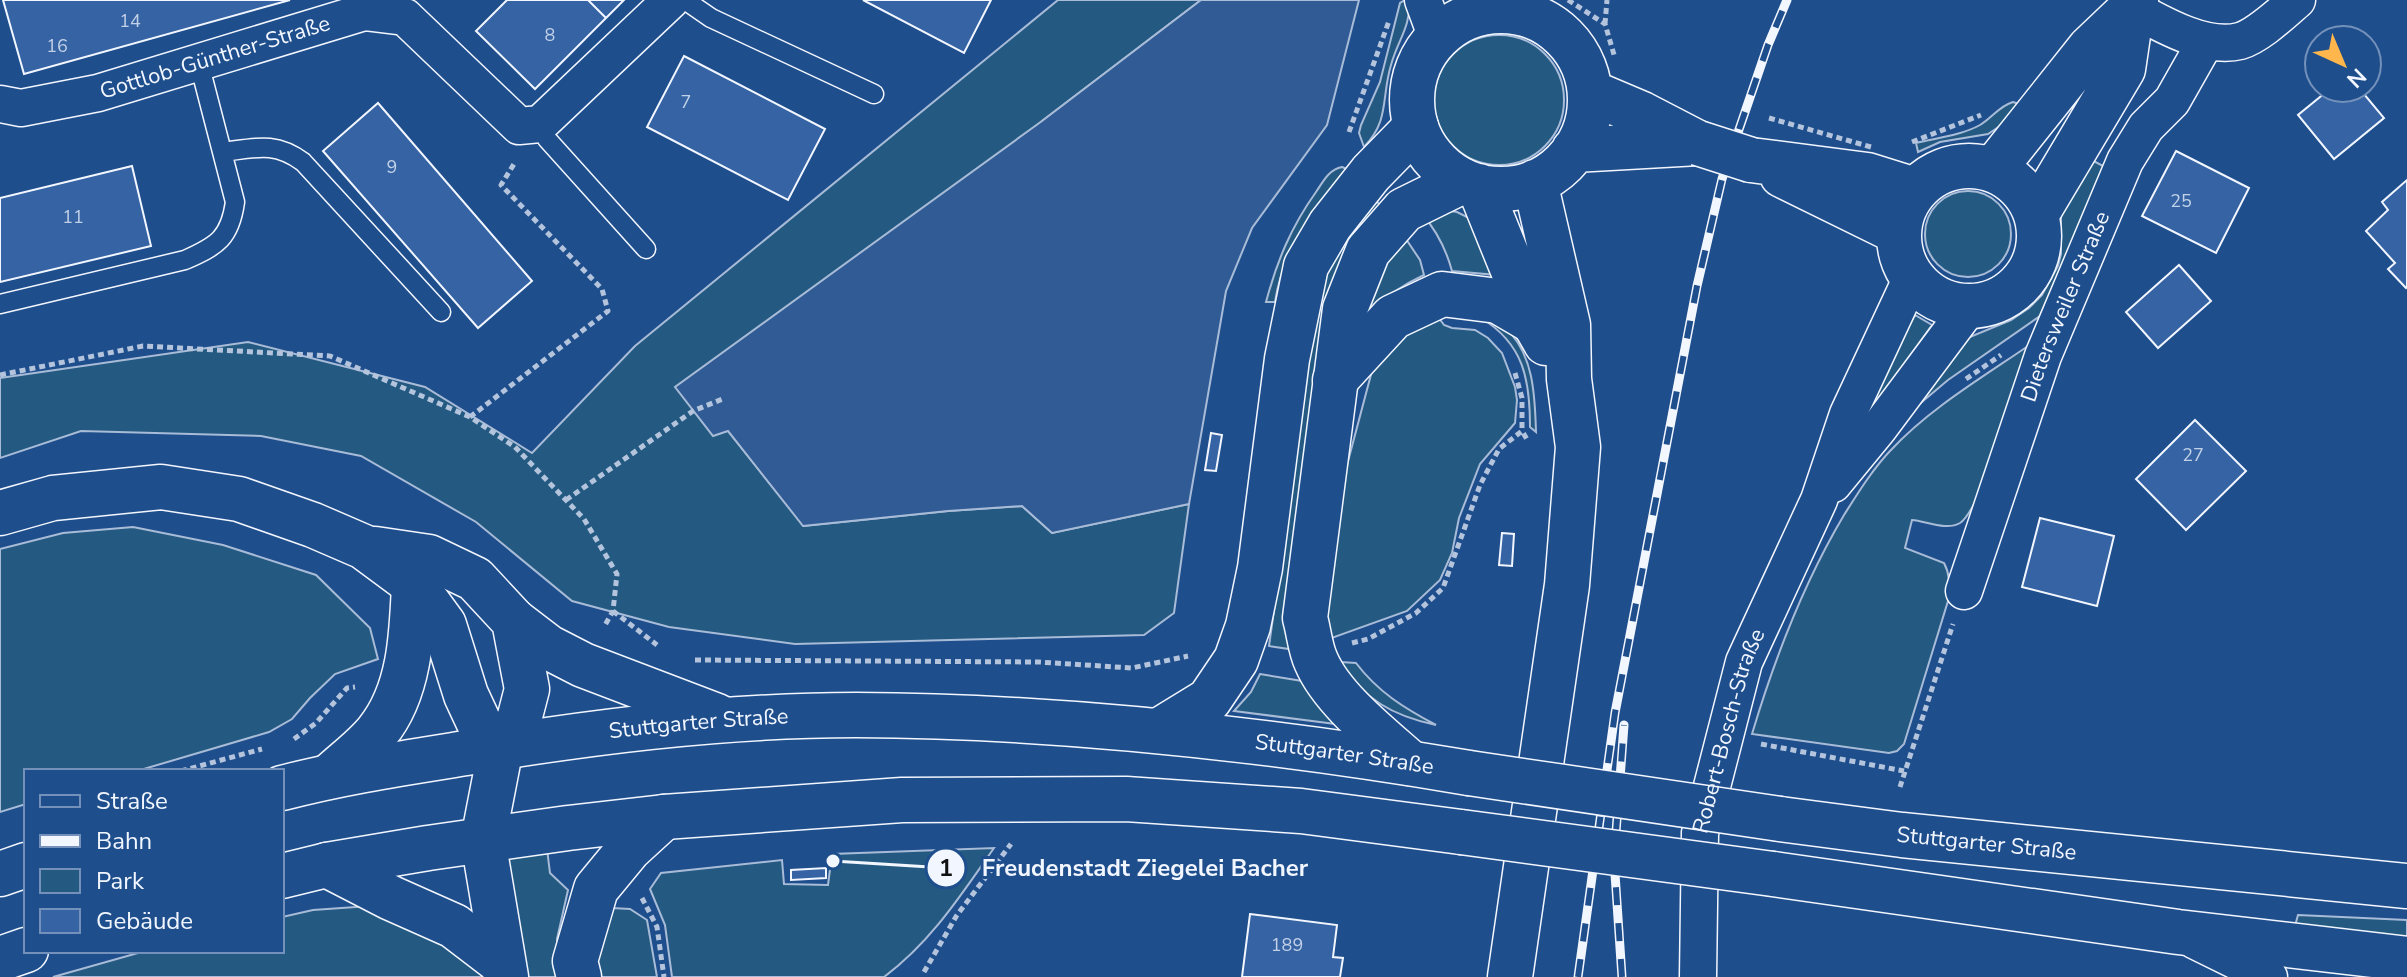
<svg xmlns="http://www.w3.org/2000/svg" width="2407" height="977" font-family="'Nunito Sans',sans-serif">
<style>
.green{fill:#245a82;stroke:#a8bbd7;stroke-width:2}
.parking{fill:#305b95;stroke:#a8bbd7;stroke-width:2}
.building{fill:#3563a3;stroke:#f2f6ff;stroke-width:2}
.lines{fill:none;stroke-linecap:round;stroke-linejoin:round}
.service-casing{stroke:#f2f6ff;stroke-width:21}
.minor-casing{stroke:#f2f6ff;stroke-width:39}
.tertiary-casing{stroke:#f2f6ff;stroke-width:47}
.primary-casing{stroke:#f2f6ff;stroke-width:47}
.path{stroke:#b3c4dc;stroke-width:5;stroke-dasharray:6 4;stroke-linecap:butt}
.service{stroke:#1f4e8c;stroke-width:18}
.minor{stroke:#1f4e8c;stroke-width:36}
.tertiary{stroke:#1f4e8c;stroke-width:44}
.primary{stroke:#1f4e8c;stroke-width:44}
.rail-casing{stroke:#f2f6ff;stroke-width:9}
.rail{stroke:#1f4e8c;stroke-width:6;stroke-dasharray:18;stroke-linecap:butt}
.tertiary-bridge-casing{stroke:#f2f6ff;stroke-width:47;stroke-linecap:butt}
.primary-bridge-casing{stroke:#f2f6ff;stroke-width:47;stroke-linecap:butt}
.path-bridge{stroke:#b3c4dc;stroke-width:5;stroke-dasharray:6 4;stroke-linecap:butt}
.tertiary-bridge{stroke:#1f4e8c;stroke-width:44}
.primary-bridge{stroke:#1f4e8c;stroke-width:44}
.labels{text-anchor:middle;dominant-baseline:central;stroke-width:6;stroke-linejoin:round;paint-order:stroke}
.number-label{font-size:18px;fill:#c3d1e8}
.street-label{font-size:22px;fill:#f2f6ff;stroke:#1f4e8c}
.leader{fill:none;stroke:#f2f6ff;stroke-width:3}
.callout-dot{fill:#f2f6ff;stroke:#1f4e8c;stroke-width:3}
.mark-label{font-size:24px;text-anchor:middle;font-weight:bold;fill:#111}
.callout-label{font-size:24px;text-anchor:middle;font-weight:bold;fill:#f2f6ff;stroke:#1f4e8c;stroke-width:6;stroke-linejoin:round;paint-order:stroke}
</style>
<rect width="100%" height="100%" fill="#1f4e8c"/>
<!-- green -->
<path class="green" d="M1058 0H1201L1042 121 728 431 804 526 948 511 1022 506 1052 533 1189 504 1174 613 1144 635 795 644 669 627 572 601 476 522 361 456 261 436 81 431 0 458V378L248 342 425 387 532 453 635 346Z
M1405 0H1410C1410 28 1398 40 1391 65 1381 98 1390 120 1364 147L1359 133 1361 125 1380 82 1400 3Z
M1434 100a65 65 0 1 1 130 0a65 65 0 1 1-130 0Z
M2013 102 2022 105 2003 124 1988 134 1940 142 1918 152 1916 143C1937 138 1962 135 1980 125 1992 118 1999 106 2013 102Z
M2084 156 2105 167 2040 316 1948 380 1904 417 1965 339 2011 320 2029 308 2042 295 2058 266 2061 254V216Z
M1342 167 1349 170C1315 210 1283 248 1275 302H1266C1277 261 1291 227 1316 192 1323 182 1328 170 1342 167Z
M1925 234a43 43 0 1 1 86 0a43 43 0 1 1-86 0Z
M1372 195 1382 208 1296 650 1269 646 1314 325 1326 271Z
M1439 209 1457 212 1471 219 1497 275 1452 271C1446 249 1437 231 1422 214Z
M1400 230 1420 260 1424 275C1400 286 1382 299 1364 317Z
M1915 315 1932 325 1864 420 1859 416Z
M1439 318 1444 325 1452 328 1475 330 1488 338 1502 353 1515 387 1517 400 1515 423 1480 464 1459 518 1452 553 1440 580 1407 611 1329 639 1325 616 1333 518 1373 367 1388 345Z
M1481 318C1488 321 1498 323 1504 327 1534 352 1535 397 1536 432L1530 427C1530 380 1524 344 1481 318Z
M2031 344C2020 376 1983 508 1960 523 1946 531 1926 521 1912 520L1905 548 1944 563C1951 576 1949 586 1948 601L1904 744 1897 751 1889 753 1752 734C1775 657 1803 584 1844 515 1858 493 1872 470 1890 451 1930 408 1983 377 2031 344Z
M133 527 223 545 316 575 370 628 378 659 335 674 310 698 292 719 269 732 137 771H26V804L0 812V549L63 533Z
M1340 662 1356 663C1378 692 1404 708 1436 725 1393 716 1363 699 1340 662Z
M1260 674 1308 682 1343 725 1234 711 1251 692Z
M994 848C961 895 931 942 884 977H672L665 925 650 889 661 873 782 860 784 884 828 885 832 854Z
M547 849 550 873 568 890 557 939 561 977H523L503 860Z
M370 906 461 941 483 977H53L145 951H282V917L313 910Z
M612 908 630 909 647 920 657 977H595L600 927Z
M2298 915 2407 920V938L2295 926Z"/>
<!-- parking -->
<path class="parking" d="M1201 0H1359L1327 125 1252 228 1226 291 1189 504 1052 533 1022 506 948 511 803 526 728 431 713 436 675 387 1042 121Z"/>
<!-- building -->
<path class="building" d="M3 0H290L24 74Z
M507 0H588L606 18 535 89 476 31Z
M588 0H624L606 18Z
M863 0H991L964 53Z
M684 56 825 129 788 200 647 127Z
M2331 88H2359L2384 118 2334 159 2298 115Z
M378 103 532 281 478 328 323 151Z
M2176 151 2249 188 2216 253 2142 216Z
M132 166 151 246 0 282V198Z
M2407 180V287L2406 288 2388 269 2395 263 2366 231 2388 210 2382 202Z
M2179 265 2211 301 2158 348 2126 312Z
M2195 420 2246 471 2186 530 2136 479Z
M1211 433 1222 435 1216 471 1205 470Z
M2040 518 2114 536 2097 606 2022 587Z
M1502 533 1514 534 1512 566 1499 565Z
M826 868V878L791 880V870Z
M1250 914 1337 925 1333 957 1343 958 1340 977H1242Z"/>
<g class="lines">
<defs>
<path id="service" d="M685 0 711 18 874 94
M540 124 547 139 646 249
M223 152C255 148 275 141 303 162L441 312
M0 304 185 260C217 246 230 238 235 202L199 63"/>
<g id="minor">
<path d="M1423 0 1437 38"/>
<path d="M1482 0 1488 12"/>
<path d="M2132 8C2161 24 2206 50 2240 41 2258 36 2283 12 2297 0"/>
<path id="s1" d="M0 104 21 108 98 93 364 12 405 17 519 126 540 124 671 0"/>
<path d="M1833 484 1879 428 1970 306"/>
<path id="s2" d="M1964 591 2043 356 2125 161 2146 127 2172 101 2206 41"/>
<path d="M2194 940 2269 977"/>
<path id="s3" d="M1698 977 1700 833 1744 662 1819 500 1848 414 1912 277"/>
</g>
<path id="tertiary" d="M1412 100a89 89 0 1 1 178 0a89 89 0 1 1-178 0Z
M1590 92 1642 114 1696 142
M1574 150 1698 143
M1751 160 1867 175 1915 190
M1899 236a70 70 0 1 1 140 0a70 70 0 1 1-140 0Z
M1993 170 2090 48 2132 8 2136 1
M1782 175 1898 232
M1479 186 1534 322 1546 343
M2036 215 2123 69 2132 8
M1510 977 1567 585 1578 447 1569 379 1568 325 1535 182"/>
<g id="primary">
<path d="M1335 380 1393 317 1442 294 1498 301 1534 322"/>
<path d="M0 513 53 498 161 487 239 499 313 525 364 547 414 584 444 625 466 695 480 725 501 747"/>
<path d="M375 549 429 557 475 579 514 621 527 689 519 720 501 747 483 840 506 977"/>
<path d="M514 621 548 647 583 665 717 716"/>
<path d="M1160 730 1209 700 1236 660 1248 626 1260 568 1287 359 1306 266 1330 225 1371 173 1416 127"/>
<path d="M1410 763C1380 736 1332 699 1316 661 1310 648 1309 632 1305 618L1345 309 1368 251 1404 210 1463 181"/>
<path d="M331 775C346 761 364 748 377 732 410 692 412 634 414 584"/>
<path id="s4" d="M282 788C343 772 404 763 466 753 594 731 726 715 856 715 1062 716 1267 739 1469 773"/>
<path id="s5" d="M1780 819 1902 835 2407 886"/>
<path d="M327 865 391 898 454 926 501 962"/>
<path d="M0 874 26 865"/>
<path d="M1773 874 2178 932 2407 959"/>
<path d="M282 876 327 865 428 848 568 828 664 817 902 800 1126 799 1301 811 1461 832"/>
<path d="M0 959 26 950"/>
<path d="M579 977 575 961 596 889 629 849 664 817"/>
</g>
</defs>
<!-- service casing -->
<use href="#service" class="service-casing"/>
<!-- minor casing -->
<use href="#minor" class="minor-casing"/>
<!-- tertiary casing -->
<use href="#tertiary" class="tertiary-casing"/>
<!-- primary casing -->
<use href="#primary" class="primary-casing"/>
<!-- path -->
<path class="path" d="M1568 0 1605 24 1615 58
M1605 24 1607 0
M1349 132 1389 21
M1912 142 1981 115
M1515 373 1522 398V431
M0 375 143 346 330 356 470 417 515 447 584 519 617 574 613 611 604 627
M1966 379 2001 355
M470 417 608 311 602 289 501 185 514 164
M566 500 693 411 725 398
M613 611 657 645
M1352 643 1368 639 1416 613 1443 588 1480 485 1499 449 1522 431 1528 441
M695 660 1039 662 1132 668 1188 656
M294 739 316 723 347 688 355 687
M1761 744 1904 771
M181 771 262 749
M1900 787 1953 624
M642 898 657 927 664 977
M924 972 957 915 1011 844"/>
<!-- service -->
<use href="#service" class="service"/>
<!-- minor -->
<use href="#minor" class="minor"/>
<!-- tertiary -->
<use href="#tertiary" class="tertiary"/>
<!-- primary -->
<use href="#primary" class="primary"/>
<defs>
<path id="rail" d="M1578 977 1615 713 1697 286 1722 179 1768 45 1787 0
M1622 977 1614 859 1624 725"/>
</defs>
<!-- rail casing -->
<use href="#rail" class="rail-casing"/>
<!-- rail -->
<use href="#rail" class="rail"/>
<defs>
<path id="tertiary-bridge" d="M1698 143 1751 160"/>
<path id="primary-bridge" d="M1469 773 1780 819
M1461 832 1773 874"/>
</defs>
<!-- tertiary-bridge casing -->
<use href="#tertiary-bridge" class="tertiary-bridge-casing"/>
<!-- primary-bridge casing -->
<use href="#primary-bridge" class="primary-bridge-casing"/>
<!-- path-bridge -->
<path class="path-bridge" d="M1769 118 1871 147"/>
<!-- tertiary-bridge -->
<use href="#tertiary-bridge" class="tertiary-bridge"/>
<!-- primary-bridge -->
<use href="#primary-bridge" class="primary-bridge"/>
</g>
<g class="labels">
<!-- number labels -->
<g class="number-label">
<text x="130" y="21">14</text>
<text x="550" y="35">8</text>
<text x="57" y="46">16</text>
<text x="686" y="102">7</text>
<text x="392" y="167">9</text>
<text x="2181" y="201">25</text>
<text x="73" y="217">11</text>
<text x="2193" y="455">27</text>
<text x="1287" y="945">189</text>
</g>
<!-- street labels -->
<g class="street-label">
<text stroke="none"><textPath href="#s1" startOffset="222">Gottlob-Günther-Straße</textPath></text>
<text stroke="none"><textPath href="#s2" startOffset="302">Dietersweiler Straße</textPath></text>
<text stroke="none"><textPath href="#s4" startOffset="422">Stuttgarter Straße</textPath></text>
<text stroke="none"><textPath href="#s3" startOffset="250">Robert-Bosch-Straße</textPath></text>
<text stroke="none"><textPath href="#s4" startOffset="1070">Stuttgarter Straße</textPath></text>
<text stroke="none"><textPath href="#s5" startOffset="208">Stuttgarter Straße</textPath></text>
</g>
</g>
<!-- callouts -->
<path class="leader" d="M833 861L946 868"/>
<g class="callout-dot">
<circle cx="833" cy="861" r="8"/>
<circle cx="946" cy="868" r="20"/>
</g>
<g class="mark-label">
<text x="946" y="876">1</text>
</g>
<g class="callout-label">
<text x="1145" y="876">Freudenstadt Ziegelei Bacher</text>
</g>
<!-- legend -->
<rect x="24" y="769" width="260" height="184" fill="#1f4e8c" stroke="#7391ba" stroke-width="2"/>
<rect x="40" y="795" width="40" height="12" fill="#1f4e8c" stroke="#7391ba" stroke-width="2"/>
<text x="96" y="809" font-size="24" fill="#f2f6ff">Straße</text>
<rect x="40" y="835" width="40" height="12" fill="#f2f6ff" stroke="#7391ba" stroke-width="2"/>
<text x="96" y="849" font-size="24" fill="#f2f6ff">Bahn</text>
<rect x="40" y="869" width="40" height="24" fill="#245a82" stroke="#7391ba" stroke-width="2"/>
<text x="96" y="889" font-size="24" fill="#f2f6ff">Park</text>
<rect x="40" y="909" width="40" height="24" fill="#3563a3" stroke="#7391ba" stroke-width="2"/>
<text x="96" y="929" font-size="24" fill="#f2f6ff">Gebäude</text>
<!-- north arrow -->
<g transform="translate(2343 64) rotate(136)"><circle r="38" fill="#1f4e8c" stroke="#7391ba" stroke-width="2"/>
<path d="M0-6L14 30L0 20L-14 30Z" fill="#ffb74d"/>
<text y="-12" font-size="22" font-weight="bold" text-anchor="middle" fill="#f2f6ff">N</text>
</g>
</svg>
